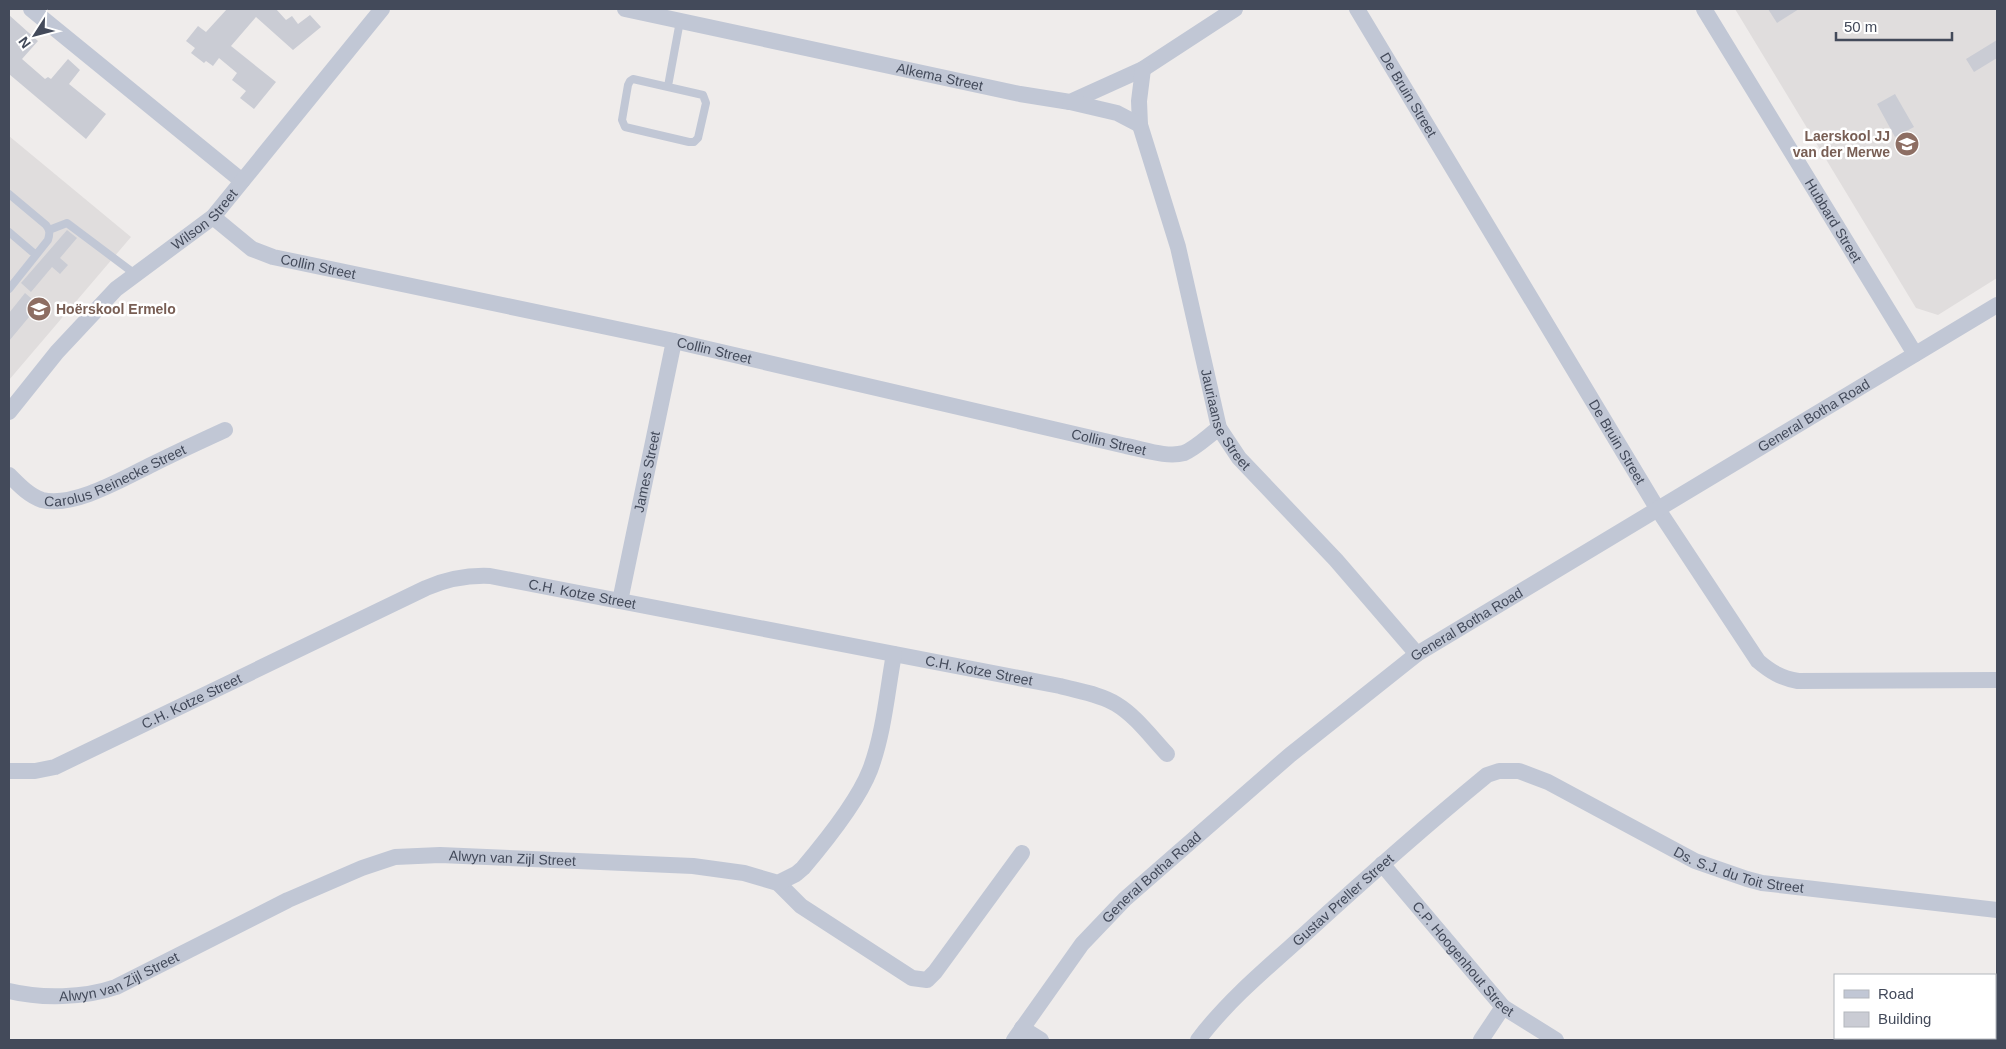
<svg xmlns="http://www.w3.org/2000/svg" width="2006" height="1049" font-family="Arial,sans-serif">
<style>
.education{fill:#e0dddd}
.building{fill:#caccd4}
.lines{fill:none;stroke-linecap:round;stroke-linejoin:round}
.lane{stroke:#c1c7d5;stroke-width:8}
.street{stroke:#c1c7d5;stroke-width:16}
.labels{text-anchor:middle;dominant-baseline:central;stroke-width:5;stroke-linejoin:round;paint-order:stroke}
.street-label{font-size:14px;fill:#434a5a;stroke:#fff}
.education-label{font-size:14px;font-weight:bold;fill:#785e54;stroke:#fff;text-anchor:end}
</style>
<rect width="100%" height="100%" fill="#efeceb"/>
<!-- education -->
<path class="education" d="M1735 9H1997V278L1938 315 1916 308Z
M9 136 131 237 9 380Z"/>
<!-- building -->
<path class="building" d="M227 9H276L286 20 292 16 298 24 310 15 321 27 293 50 256 17 231 46 276 82 254 109 240 98 246 91 232 80 237 73 219 58 213 66 206 61 204 63 191 53 195 48 186 41 198 26 206 32Z
M1768 9H1799L1777 23Z
M9 15 38 41 22 59 45 79 48 77 51 79 68 59 80 70 69 84 106 114 86 139 9 74Z
M1997 40V58L1974 72 1966 59Z
M1895 94 1914 127 1895 137 1877 104Z
M67 230 77 238 60 258 68 265 60 274 52 267 31 292 21 283Z
M25 293 39 305 9 341V313Z"/>
<g class="lines">
<!-- lane -->
<path class="lane" d="M633 79 703 95 706 103 698 138 694 142H689L625 127 622 120 628 85 630 81Z
M668 86 680 21
M9 194 46 225C50 230 50 233 48 240L9 289
M49 230 67 223 135 274
M9 232 36 255"/>
<!-- street -->
<g class="street">
<path d="M31 9 242 181"/>
<path id="s1" d="M625 9 1020 94 1070 102 1143 69 1235 9"/>
<path id="s2" d="M1357 9 1657 508 1758 661C1771 672 1781 678 1798 681L1997 680"/>
<path id="s3" d="M1704 9 1915 354"/>
<path id="s4" d="M1143 69 1139 101 1140 125 1178 247 1219 428 1239 458 1336 560 1417 654"/>
<path d="M1070 102 1117 113 1140 125"/>
<path id="s5" d="M213 217 252 249 273 257 674 341 1126 446C1143 449 1167 458 1184 453 1196 448 1208 436 1219 428"/>
<path id="s6" d="M9 412 57 352 116 289 213 217 382 9"/>
<path id="s7" d="M9 475C18 484 29 496 42 500 74 508 124 478 153 464 177 452 201 441 225 430"/>
<path id="s8" d="M620 601 674 341"/>
<path id="s9" d="M9 771H35L55 767 426 588C447 579 467 575 490 576L1060 686C1078 691 1100 694 1116 704 1136 716 1151 737 1167 754"/>
<path id="s10" d="M1382 864 1503 1007 1556 1040"/>
<path d="M778 883 801 906 912 978 927 980 935 972 1022 853"/>
<path id="s11" d="M9 991C42 999 84 998 116 987L288 900 362 868 395 857 440 855 693 866 744 873 778 883 796 874 803 868C825 842 858 801 870 770 884 733 887 692 894 654"/>
<path d="M1022 1028 1041 1040"/>
<path id="s12" d="M1014 1040 1082 944 1125 899 1290 755 1417 654 1997 305"/>
<path id="s13" d="M1198 1040C1228 1000 1268 967 1306 933 1365 879 1425 826 1487 775L1499 771H1519L1548 782 1695 861 1747 879 1762 883 1997 910"/>
<path d="M1481 1040 1503 1007"/>
</g>
</g>
<!-- icons -->
<defs>
<symbol id="school-disc" viewBox="-11 -11 22 22"><circle r="9.5" fill="#8d6e63" stroke="#fff"/><path d="M0-5L7-2L0 1L-7-2ZM-4 1L0 2.5L4 1V4Q0 6-4 4Z" fill="#fff"/></symbol>
</defs>
<g fill-rule="evenodd">
<use href="#school-disc" x="1893" y="130" width="28" height="28"/>
<use href="#school-disc" x="25" y="295" width="28" height="28"/>
</g>
<g class="labels">
<!-- street labels -->
<g class="street-label">
<text stroke="none"><textPath href="#s1" startOffset="322">Alkema Street</textPath></text>
<text stroke="none"><textPath href="#s2" startOffset="100">De Bruin Street</textPath></text>
<text stroke="none"><textPath href="#s6" startOffset="276">Wilson Street</textPath></text>
<text stroke="none"><textPath href="#s3" startOffset="248">Hubbard Street</textPath></text>
<text stroke="none"><textPath href="#s5" startOffset="119">Collin Street</textPath></text>
<text stroke="none"><textPath href="#s5" startOffset="524">Collin Street</textPath></text>
<text stroke="none"><textPath href="#s12" startOffset="1024">General Botha Road</textPath></text>
<text stroke="none"><textPath href="#s4" startOffset="364">Jauriaanse Street</textPath></text>
<text stroke="none"><textPath href="#s5" startOffset="929">Collin Street</textPath></text>
<text stroke="none"><textPath href="#s2" startOffset="505">De Bruin Street</textPath></text>
<text stroke="none"><textPath href="#s8" startOffset="132">James Street</textPath></text>
<text stroke="none"><textPath href="#s7" startOffset="120">Carolus Reinecke Street</textPath></text>
<text stroke="none"><textPath href="#s9" startOffset="618">C.H. Kotze Street</textPath></text>
<text stroke="none"><textPath href="#s12" startOffset="619">General Botha Road</textPath></text>
<text stroke="none"><textPath href="#s9" startOffset="1022">C.H. Kotze Street</textPath></text>
<text stroke="none"><textPath href="#s9" startOffset="198">C.H. Kotze Street</textPath></text>
<text stroke="none"><textPath href="#s11" startOffset="534">Alwyn van Zijl Street</textPath></text>
<text stroke="none"><textPath href="#s13" startOffset="668">Ds. S.J. du Toit Street</textPath></text>
<text stroke="none"><textPath href="#s12" startOffset="214">General Botha Road</textPath></text>
<text stroke="none"><textPath href="#s13" startOffset="202">Gustav Preller Street</textPath></text>
<text stroke="none"><textPath href="#s10" startOffset="125">C.P. Hoogenhout Street</textPath></text>
<text stroke="none"><textPath href="#s11" startOffset="114">Alwyn van Zijl Street</textPath></text>
</g>
<!-- education labels -->
<g class="education-label">
<text x="1890" y="136">Laerskool JJ<tspan x="1890" dy="16">van der Merwe</tspan></text>
<text x="56" y="309" text-anchor="start">Hoërskool Ermelo</text>
</g>
</g>
<!-- border -->
<rect width="2006" height="1049" fill="none" stroke="#434a5a" stroke-width="20"/>
<!-- legend -->
<rect x="1834" y="974" width="162" height="65" fill="#ffffff" stroke="#b4b7bd"/>
<rect x="1844" y="990" width="25" height="8" fill="#c1c7d5" stroke="#b4b7bd"/>
<text x="1878" y="999" font-size="15" fill="#434a5a">Road</text>
<rect x="1844" y="1012" width="25" height="15" fill="#caccd4" stroke="#b4b7bd"/>
<text x="1878" y="1024" font-size="15" fill="#434a5a">Building</text>
<!-- north arrow -->
<g transform="translate(35 35) rotate(234)" stroke="#ffffff" stroke-width="4" paint-order="stroke">
<path d="M0-4L9 19L0 12L-9 19Z" fill="#434a5a"/>
<text y="-8" font-size="14" font-weight="bold" text-anchor="middle" fill="#434a5a">N</text>
</g>
<!-- scale -->
<path d="M1836 32v8h116v-8" fill="none" stroke="#434a5a" stroke-width="2.5"/>
<text x="1844" y="32" font-size="15" fill="#434a5a" stroke="#ffffff" stroke-width="4" paint-order="stroke">50 m</text>
</svg>
